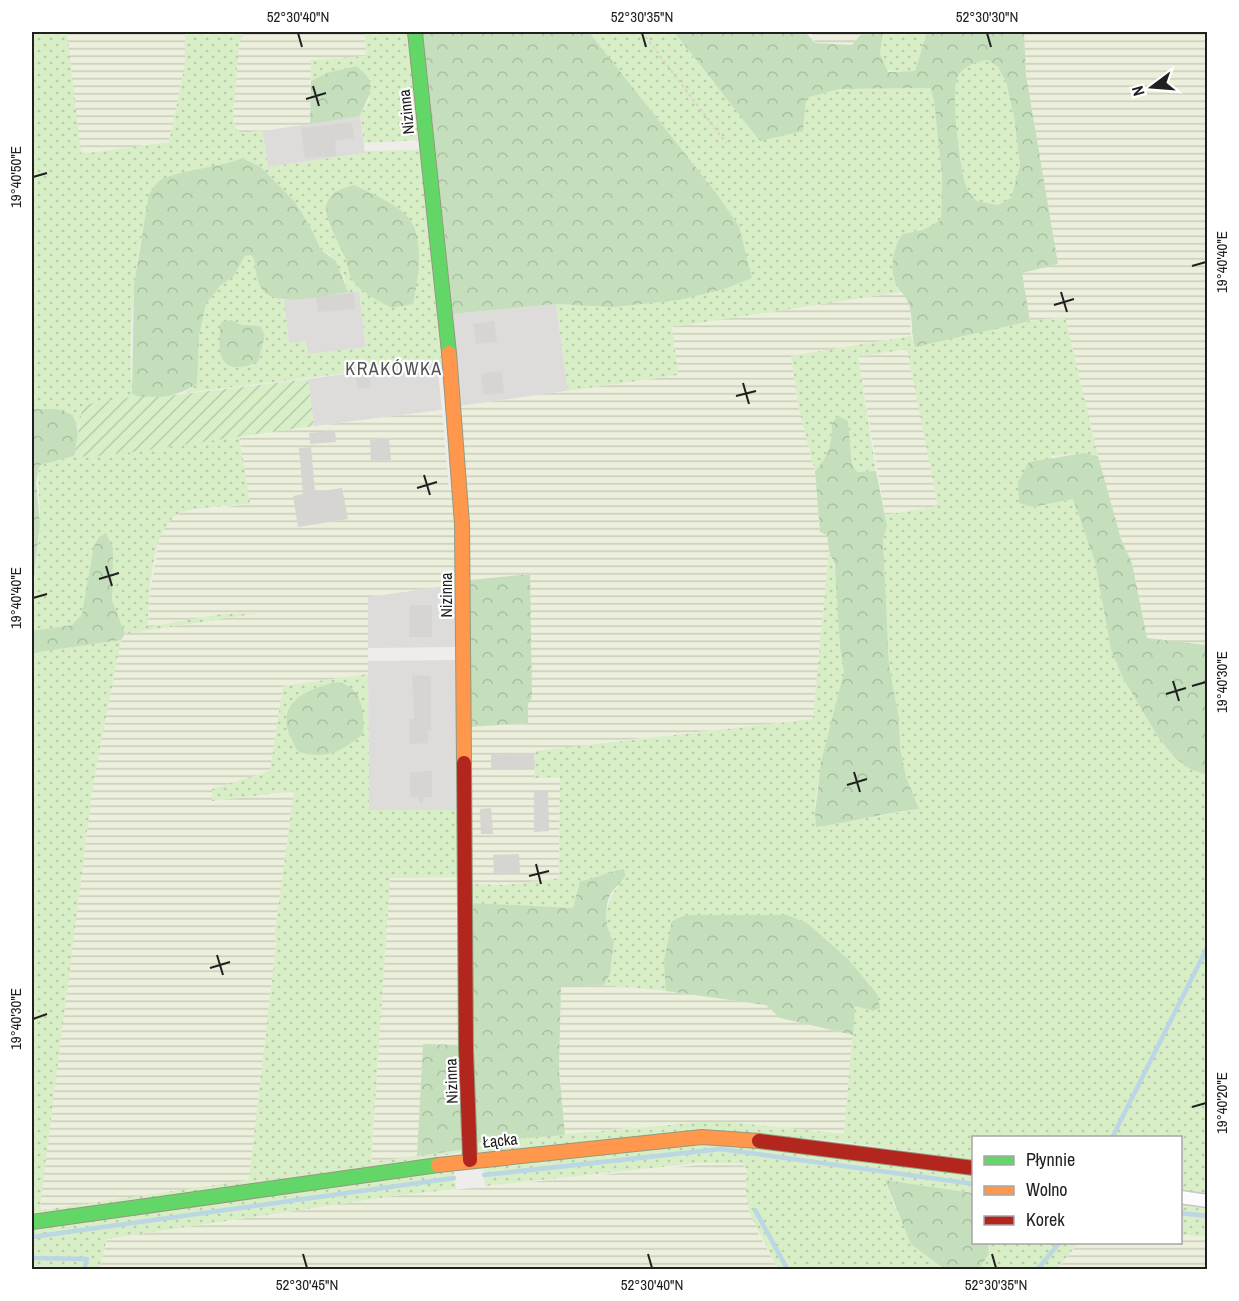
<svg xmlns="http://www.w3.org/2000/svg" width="1239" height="1301" font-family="'Archivo Narrow',sans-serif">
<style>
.residential{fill:#dddcda}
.farmland{fill:url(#farmland-rules)}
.grass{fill:url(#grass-dots);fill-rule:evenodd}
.forest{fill:url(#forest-crowns);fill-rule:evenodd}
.garden{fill:url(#garden-furrows)}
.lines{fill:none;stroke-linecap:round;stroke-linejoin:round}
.stream{stroke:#bad7e3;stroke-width:4.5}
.building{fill:#d6d5d1}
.street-casing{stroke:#c7c6c5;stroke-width:15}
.fast-casing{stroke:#95997f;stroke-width:16}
.slow-casing{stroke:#95997f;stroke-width:16}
.jam-casing{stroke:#95997f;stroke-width:16}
.path{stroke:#dcceca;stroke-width:2;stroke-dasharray:3 3;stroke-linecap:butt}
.street{stroke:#fcfcfc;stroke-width:12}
.fast{stroke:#63d668;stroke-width:14}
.slow{stroke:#ff974d;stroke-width:14}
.jam{stroke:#b3261e;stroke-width:14}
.ticks{fill:none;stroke:#202020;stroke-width:2}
.labels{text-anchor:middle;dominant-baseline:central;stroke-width:4.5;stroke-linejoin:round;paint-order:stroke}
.street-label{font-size:16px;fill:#202020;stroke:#fff}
.neighbourhood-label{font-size:18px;letter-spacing:1.5px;fill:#535353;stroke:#fff}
.neatline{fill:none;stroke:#202020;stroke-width:2}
.ticks-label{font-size:15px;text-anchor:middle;fill:#202020}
</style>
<defs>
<pattern id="farmland-rules" width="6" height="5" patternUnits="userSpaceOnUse" patternTransform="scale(1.5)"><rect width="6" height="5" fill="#ecefdb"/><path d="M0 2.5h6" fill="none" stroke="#cacdbc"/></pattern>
<pattern id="grass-dots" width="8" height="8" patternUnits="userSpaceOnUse" patternTransform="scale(1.5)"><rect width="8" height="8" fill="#d7eec6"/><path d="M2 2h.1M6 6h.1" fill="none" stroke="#b8ccaa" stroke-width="1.8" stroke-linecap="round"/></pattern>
<pattern id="forest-crowns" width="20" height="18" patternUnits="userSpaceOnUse" patternTransform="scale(1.5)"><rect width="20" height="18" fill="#c5dfbc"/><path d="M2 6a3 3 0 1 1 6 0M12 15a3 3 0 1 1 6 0" fill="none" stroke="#a9bfa1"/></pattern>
<pattern id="garden-furrows" width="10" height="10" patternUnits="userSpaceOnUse" patternTransform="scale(1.5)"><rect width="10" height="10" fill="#d7eec6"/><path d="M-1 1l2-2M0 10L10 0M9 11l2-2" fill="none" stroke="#b8ccaa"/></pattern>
</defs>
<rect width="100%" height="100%" fill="#eeede9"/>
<!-- residential -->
<path class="residential" d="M360 116 365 153 268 167 262 130Z
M359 291 366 348 308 354 289 343 284 300Z
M556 304 568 391 460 406 453 314Z
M437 362 442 410 314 426 308 379Z
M458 584 457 647 368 648V597Z
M457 660 458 810 369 811 368 661Z"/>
<!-- farmland -->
<path class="farmland" d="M67 32H185V65L169 142 80 154Z
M245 32H365L366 56 311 60 310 124 242 134 236 129 233 119 239 43Z
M811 32H863L852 45 815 43Z
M1024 32H1207V645L1147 638 1132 563 1121 539 1106 489 1065 318 1030 321 1022 273 1057 264 1026 75Z
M901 292 906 295 910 306 911 336 791 357 799 410 815 471 820 532 827 534 829 551 813 719 599 743 560 776 559 878 507 885 470 884V727L528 723 530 574 470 580 460 406 678 375 671 327Z
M907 348 938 506 885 515 858 357Z
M442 410 449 490H454L458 584 368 597V674L283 686 270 771 212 801 294 791 275 932 276 945 249 1181 42 1210 40 1206 60 1042 93 784 121 640 125 634 141 630 255 613 222 614 148 628 149 599 160 537 167 523 180 513 250 504 239 436Z
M390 877H460L462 1045H423L417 1156 371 1163Z
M561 985H604L733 999 766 1005 780 1018 853 1035 844 1134 729 1122 653 1125 565 1135 559 1070Z
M728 1162 742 1163 747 1170 757 1231 778 1269 99 1270 107 1239 393 1196Z
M1181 1234 1207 1237V1269L1057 1270 1078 1243 1180 1242Z"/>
<!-- grass -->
<path class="grass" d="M32 32H67L81 154 169 142 185 65V32H245L239 43 233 119 236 129 242 133 262 130 268 167 365 153V151L420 150 442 369 438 373 437 362 184 393 197 384 199 336 206 304 221 285 233 277 245 256 251 255 254 259C259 284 259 291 284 300L289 343 306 341 308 354 366 347 359 292H348L343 276 329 254 321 250 311 228 295 202 261 167 242 158 219 167 169 176C160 196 149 216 142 236 135 257 124 384 136 396L84 405 78 429 73 415 32 409ZM364 189 378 199 352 280 345 256 327 222ZM232 320 265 335 258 362Z
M365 32H409L420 140 364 143 360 116 370 98 344 68 311 81V60L366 56Z
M589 32H674L713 83 803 131 806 98 839 89 930 88 934 100 942 176 941 220 923 230 902 234C890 254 891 272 901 292L672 327 678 375 568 391 556 304C624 308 688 303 752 278L739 226 717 194Z
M883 32H927L915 72 885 70 880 54Z
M988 60 998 67 1006 82 1014 117 1020 165 1011 199 998 205 977 201C973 197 968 192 966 186 960 168 949 88 959 74 967 64 976 62 988 60Z
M1065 317 1098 456 1084 453 1052 456 1033 507 1073 499 1095 562 1111 650 1123 678 1158 737 1175 758 1190 769 1207 775V1194L1181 1190 1180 1138H974L973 1160 843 1142 739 1132 479 1154 476 1142 703 1122H729L844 1134 855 1006 873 1011 716 916 685 915 672 921 666 991 604 985C612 971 613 957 614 941 602 925 605 899 619 886L614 871 604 877 580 881 573 908 565 909 470 903V884L507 885 559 878 560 777 534 778 535 751 813 719 829 551C842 580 837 615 840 646 840 655 845 665 844 674 839 725 810 774 816 827L919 809 906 777 900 747 899 718 889 666 883 539 887 526 885 515 938 506 907 349 858 357 876 471 857 472 852 464 848 422 832 423C832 443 829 456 815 471L799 410 791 356 911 336 915 346 1030 321Z
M239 436 250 504C233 506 193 507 180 513 150 527 149 599 148 627L222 614 260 613 125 634 112 600 111 570 88 589 82 614 72 625 32 631C31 595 38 560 40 525 41 504 36 486 40 465L74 456 89 457Z
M121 640 93 784 40 1206 42 1210 249 1180 276 945 275 932 294 791 212 801V789L270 771 283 686 368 674 369 810H458L460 877 390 878 371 1162 461 1150 459 1153 32 1216V653Z
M723 1143 973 1174V1193L885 1180C894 1211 915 1253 944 1269H778L749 1212 746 1192 747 1170 742 1163H699L485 1186 483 1165Z
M453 1168 456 1189 393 1196 107 1239 99 1269 32 1266V1228Z
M1180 1203 1207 1206V1237L1181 1234Z
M988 1243H1078L1057 1269 979 1270 989 1254Z"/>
<!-- forest -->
<path class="forest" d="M423 32H589L717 194 739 226 752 278 724 289 679 300 613 307 556 304 453 314Z
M674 32H805L815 43 852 45 863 32H883L880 54 888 72 915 71 927 32H1024L1026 75 1058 264 1022 273 1030 321 915 347C911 334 913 322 910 309 909 301 906 298 902 293 887 276 892 250 902 234L923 230 941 220 942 176 934 100 930 88 839 89 806 98 803 131 760 141ZM988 60 998 67 1006 82 1014 117 1020 165 1011 198 998 205 977 201C973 197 968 192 966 186 960 168 949 88 959 74 967 64 977 62 988 60Z
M356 66C381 84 368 95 360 116L310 124 311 81 327 73Z
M242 158 261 167 295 202 311 228 321 250 336 261 348 292C328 295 284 306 267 294 257 288 256 269 254 259L251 255 245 256 233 277 221 285 206 304 199 336 197 384C181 394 155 403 136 396L132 393 134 285 149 194C152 190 155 185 158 182 170 171 221 168 242 158Z
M354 185C367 191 393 203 404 213 427 233 418 278 413 304L392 308C379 301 363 294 353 281 348 274 348 263 344 255 331 226 307 196 354 185Z
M232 320 242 325 260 326 265 335 258 362C218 378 217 353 221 322Z
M32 409H57L73 415C79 430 80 441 74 456L40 465 36 482 40 523 32 598Z
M838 416 848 421 852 464 857 472 876 471 887 526 883 539 889 666 899 718 900 747 906 777 919 809C884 813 851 822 816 827L815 813 821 762 844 672 840 648 835 565 829 551 827 535 820 532 815 471C829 456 832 443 832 423Z
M1084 453 1098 456 1121 539 1132 563 1147 638 1207 645V775L1190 769 1175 758 1158 737 1123 678 1111 650 1095 562 1073 499 1033 507 1019 503 1018 482 1029 462Z
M106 533 113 548 112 600 125 634 121 640 32 653V631L72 625 82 614 94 546 99 537Z
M530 574 532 697 528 704V723L470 727V580Z
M338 682C362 687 365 713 363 734 342 751 327 760 299 752 270 710 295 691 338 682Z
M624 869 625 876C621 883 613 889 610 895 604 907 605 930 614 941L610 974 604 985 561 986 559 1070 565 1135 476 1142 470 903 573 908 580 881C596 879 609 871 624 869Z
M685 915H787L807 923 848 959 877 994 880 1008 873 1011 855 1006 853 1035 780 1018 766 1005 666 991 664 961 672 921Z
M423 1044 462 1045 461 1150 417 1156Z
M885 1180 973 1193 974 1242 988 1243 989 1254 979 1269H944L911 1244Z"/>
<!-- garden -->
<path class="garden" d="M308 379 314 426 133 452 89 457 74 456 83 405 136 396 160 397Z"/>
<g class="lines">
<!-- stream -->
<path class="stream" d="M1112 1138 1208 946
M484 1175 721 1149 974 1184
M755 1210 788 1270
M1180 1213 1208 1216
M32 1237 454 1178
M32 1258 87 1259 84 1270
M1037 1270 1060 1242"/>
</g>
<!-- building -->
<path class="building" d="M352 122 354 138 335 141 336 156 305 158 301 128Z
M354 293 355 309 318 312 316 297Z
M494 321 497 342 476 344 473 324Z
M502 371 504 393 484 395 481 374Z
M369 372 371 387 358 389 355 374Z
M335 431 336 442 310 444 309 433Z
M389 438 391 460 371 461 370 440Z
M311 447 315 492 342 488 348 519 298 527 293 496 303 494 299 448Z
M410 605H432V637H409Z
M412 675 431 676V730H428V743L410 744 409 719H414Z
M534 753 535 768 491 770V755Z
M432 771V797H425L421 804 417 797H410V772Z
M534 790H548L549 831 534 832Z
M491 808 493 834H481L480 809Z
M519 854 520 873 494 875 493 855Z"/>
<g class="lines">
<defs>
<path id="street" d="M1180 1197 1208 1201"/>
<path id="fast" d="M415 32 449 353
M32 1222 438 1165"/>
<path id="slow" d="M449 353 462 524 464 763
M438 1165 702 1137 759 1141"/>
<path id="jam" d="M464 763 466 1051 470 1160
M759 1141 974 1168"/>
</defs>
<!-- street casing -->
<use href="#street" class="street-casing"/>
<!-- fast casing -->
<use href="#fast" class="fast-casing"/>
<!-- slow casing -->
<use href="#slow" class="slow-casing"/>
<!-- jam casing -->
<use href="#jam" class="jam-casing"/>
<!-- path -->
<path class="path" d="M642 32 726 143"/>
<!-- street -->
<use href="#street" class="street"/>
<!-- fast -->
<use href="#fast" class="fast"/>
<!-- slow -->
<use href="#slow" class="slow"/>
<!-- jam -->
<use href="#jam" class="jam"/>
</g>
<!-- ticks -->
<path class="ticks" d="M298 33 302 47M642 33 646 47M987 33 991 47M313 86 319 106M306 99 326 93M33 177 47 173M1192 266 1206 262M1061 292 1067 312M1054 305 1074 299M743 383 749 404M736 396 756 391M424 475 430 495M417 488 437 482M106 566 112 586M99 579 119 573M33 598 47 594M1173 681 1179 701M1192 686 1206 682M1166 694 1186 688M854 772 860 792M847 785 867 779M536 864 541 884M529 876 549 871M217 955 223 975M210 968 230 962M33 1019 47 1014M1192 1107 1206 1103M303 1254 307 1268M648 1254 652 1268M992 1254 996 1268"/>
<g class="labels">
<!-- street labels -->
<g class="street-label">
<text transform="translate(406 112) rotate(-96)">Nizinna</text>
<text transform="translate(446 595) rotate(-90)">Nizinna</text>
<text transform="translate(451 1081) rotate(-92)">Nizinna</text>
<text transform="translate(500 1140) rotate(-6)">Łącka</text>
</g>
<!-- neighbourhood labels -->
<g class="neighbourhood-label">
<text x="394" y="368">KRAKÓWKA</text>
</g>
</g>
<!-- border -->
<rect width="1239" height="1301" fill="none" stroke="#ffffff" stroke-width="66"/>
<!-- legend -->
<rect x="972" y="1136" width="210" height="108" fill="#ffffff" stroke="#a6a6a6" stroke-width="1.5"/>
<rect x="984" y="1156" width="30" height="9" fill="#63d668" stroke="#a6a6a6" stroke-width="1.5"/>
<text x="1026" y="1166" font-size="18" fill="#202020">Płynnie</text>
<rect x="984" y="1186" width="30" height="9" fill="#ff974d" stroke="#a6a6a6" stroke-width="1.5"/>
<text x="1026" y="1196" font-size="18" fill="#202020">Wolno</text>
<rect x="984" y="1216" width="30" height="9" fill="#b3261e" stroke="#a6a6a6" stroke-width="1.5"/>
<text x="1026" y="1226" font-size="18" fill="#202020">Korek</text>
<!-- north arrow -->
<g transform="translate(1152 87) rotate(254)" stroke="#ffffff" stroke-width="4.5" paint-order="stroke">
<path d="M0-4.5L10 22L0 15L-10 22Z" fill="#202020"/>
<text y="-9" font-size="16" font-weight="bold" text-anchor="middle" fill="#202020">N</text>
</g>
<rect x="33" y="33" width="1173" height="1235" class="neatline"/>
<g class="ticks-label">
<text x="298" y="22">52°30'40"N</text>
<text x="642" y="22">52°30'35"N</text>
<text x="987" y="22">52°30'30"N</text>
<text transform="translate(16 177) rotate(-90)" y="5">19°40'50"E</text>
<text transform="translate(1222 262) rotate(-90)" y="5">19°40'40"E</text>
<text transform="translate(16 598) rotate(-90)" y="5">19°40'40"E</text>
<text transform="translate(1222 682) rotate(-90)" y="5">19°40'30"E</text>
<text transform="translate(16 1019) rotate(-90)" y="5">19°40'30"E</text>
<text transform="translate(1222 1103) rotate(-90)" y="5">19°40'20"E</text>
<text x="307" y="1290">52°30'45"N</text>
<text x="652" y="1290">52°30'40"N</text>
<text x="996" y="1290">52°30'35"N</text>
</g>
</svg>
